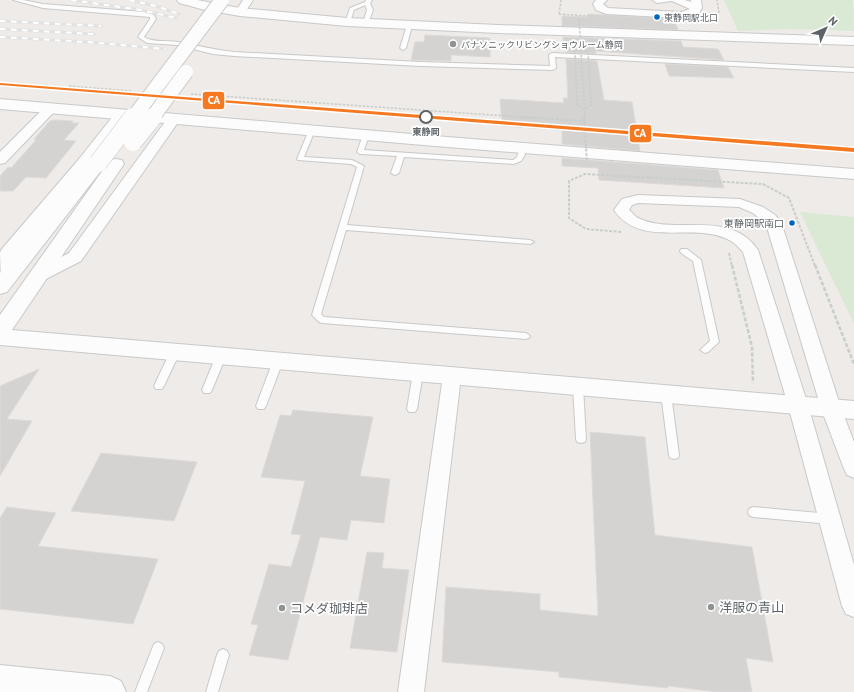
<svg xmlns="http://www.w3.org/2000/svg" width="854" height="692" font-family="'PT Sans','Noto Sans JP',sans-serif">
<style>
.green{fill:#dae9d3}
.building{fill:#d5d3d2;stroke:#dddad8}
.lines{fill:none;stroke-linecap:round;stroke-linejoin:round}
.lane-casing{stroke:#c9c9c9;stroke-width:2}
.street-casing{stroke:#c9c9c9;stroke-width:2}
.secondary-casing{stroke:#c9c9c9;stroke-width:2}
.path-far2{stroke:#c8ceca;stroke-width:1.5;stroke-dasharray:2.5 1.5;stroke-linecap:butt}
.path-far1{stroke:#c8ceca;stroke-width:2;stroke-dasharray:3 1.5;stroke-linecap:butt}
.path{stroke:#c8ceca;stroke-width:2.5;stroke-dasharray:4 2;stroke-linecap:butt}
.lane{fill:#fcfcfc;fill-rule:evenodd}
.street{fill:#fcfcfc;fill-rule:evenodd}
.secondary{fill:#fcfcfc;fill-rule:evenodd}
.rail-casing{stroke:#e3e2e2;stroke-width:3}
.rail{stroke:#fff;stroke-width:2;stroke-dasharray:5.5;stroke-linecap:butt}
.secondary-bridge-far1-casing{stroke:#c9c9c9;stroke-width:16;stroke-linecap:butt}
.secondary-bridge-casing{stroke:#c9c9c9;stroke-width:19;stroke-linecap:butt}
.path-bridge-far1{stroke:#c8ceca;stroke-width:1.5;stroke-dasharray:2.5 1.5;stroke-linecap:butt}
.path-bridge{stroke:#c8ceca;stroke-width:2;stroke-dasharray:3 1.5;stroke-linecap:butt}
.secondary-bridge-far1{stroke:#fcfcfc;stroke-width:14}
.secondary-bridge{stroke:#fcfcfc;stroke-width:18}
.rail-1-casing{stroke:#fff;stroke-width:3}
.rail-1{fill:#f47921;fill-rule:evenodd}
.bus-dot{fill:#0065bd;stroke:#fff;stroke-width:1.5}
.poi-dot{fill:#909394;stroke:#fff;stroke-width:1.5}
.stop-dot{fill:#fff;stroke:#5d6367;stroke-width:2}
.labels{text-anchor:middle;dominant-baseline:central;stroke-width:3.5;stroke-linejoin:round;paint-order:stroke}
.far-bus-label{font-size:9px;fill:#5d6367;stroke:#fff;text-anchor:start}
.far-poi-label{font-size:9px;fill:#5d6367;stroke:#fff;text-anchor:start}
.far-stop-label{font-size:9px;font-weight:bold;fill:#5d6367;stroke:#fff}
.bus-label{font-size:10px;fill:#5d6367;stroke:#fff;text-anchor:end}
.near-poi-label{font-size:13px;fill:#5d6367;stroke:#fff;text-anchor:start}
.line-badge{stroke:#fff;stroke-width:1.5}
.badge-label{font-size:11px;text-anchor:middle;font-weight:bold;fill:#fff}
</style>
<rect width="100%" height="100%" fill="#eeebe8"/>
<!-- green -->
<path class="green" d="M724 0H853L854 31 788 29 738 31Z
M800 212 854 217V324Z"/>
<!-- building -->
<path class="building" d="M588 14 674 19 678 30 562 26V16L587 17Z
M425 35 490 38V57L451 55V61L411 60 415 42H424Z
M563 37 681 41 683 47 718 49 724 60 595 51 596 54 566 52V48H563Z
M566 59 597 61 604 100 632 102 640 151 562 144V130L502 126 500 99 564 103 563 98H568Z
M665 64 728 67 734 78 669 76Z
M54 120 73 121 72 123H79L64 140 76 141 46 178 26 177 13 191H0V176L8 167 11 168 36 140 34 139 50 121Z
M562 158 718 170 724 188 599 180 598 168 562 166Z
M39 369 7 419 32 421 0 476V386Z
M293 410 373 417 360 476 390 479 384 523 351 520 347 540 320 537 288 660 249 655 258 625 251 624 269 564 291 567 301 535 291 534 305 481 261 477 280 415 291 416Z
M590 432 645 437 655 535 752 547 773 662 746 658 752 692H717L668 686V688L559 677V672L442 662 446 587 540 594V610L598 616Z
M101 453 197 462 174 521 71 511Z
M7 507 56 513 38 546 158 559 133 624 0 609V518Z
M367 552 384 553 382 568 409 570 397 652 350 648Z"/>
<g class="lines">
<defs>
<path id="lane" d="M13 0H23L43 4 144 12 154 15 156 19 144 37C153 43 167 40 178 42 197 45 214 50 234 52L420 62 550 66 549 55 552 53 854 68V72L555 57 556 68 553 70 420 66 234 56 213 54 177 45 147 43 138 37 150 19V17L43 8Z
M366 0H372L370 3 373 10 368 24 363 23 367 10 365 5 354 10 350 22 345 23 350 8 365 2Z
M407 25 412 26 406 48 403 50 400 48Z
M312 128 315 130 304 157 352 160 364 166 347 225 530 240 534 242 530 244 346 230 321 314 324 317 526 333 530 336 529 338 526 339 322 323 319 322 312 315 357 167 351 164 298 160 297 159 309 130Z
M366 133 369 135 364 150 513 160 517 157 520 147H524L525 155 521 161 514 164 404 157 399 173 395 175 391 173 397 156 360 154 357 152 363 135Z
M681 249H687L701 260 719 342 708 352 705 353 700 350 710 341 693 261 681 253 680 251Z
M175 349 180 352 164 386 162 389H156L154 386 170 352Z
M221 353 226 356 212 390 210 393H204L202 390 216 356Z
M278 358 283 361 266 406 264 409H258L256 406 273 361Z
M418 370 421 371 423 373 417 409 415 412H409L407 409 413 373 415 371Z
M578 383 581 384 583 387 586 439 585 442 581 443 577 442 576 439 573 387 575 384Z
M666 390 669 391 671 394 679 455 678 458 674 459 670 458 669 455 661 394 663 391Z
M753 507 830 514 834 516 835 519 834 522 830 524 753 517 749 515 748 512 749 509Z
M158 642 162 644 164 648 147 692H135L154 644Z
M223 649 227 651 229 655 218 692H206L217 655 219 651Z"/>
<path id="street" d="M243 0H253L244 14H236L235 12Z
M596 0H607L603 4 608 8 681 12 690 9 672 1 657 3 652 0H685L691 2V0H701L702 8 699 13 681 18 606 14 596 10 593 4Z
M51 104 55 105 57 108 55 111 5 163 0 164V152L47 105Z
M121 110 125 111 127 114 125 117 89 165 15 255V278L13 282 7 283 1 282 0 253 1 250 79 159 117 111Z
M175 114 180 115 181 118 81 261 44 280 38 281 32 280 30 276 32 272 69 253 170 115Z
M638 195 740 199 763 207 775 215 781 222 841 408 854 442V478L847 475 844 469 821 408 766 224 753 213 739 207 638 203 632 205 629 210C632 212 634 216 638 218 673 236 730 208 758 250L808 405 854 565V617L846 614 842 606 788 405 743 252C739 248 736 244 731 241 696 220 641 250 614 210L622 199Z
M452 369 459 371 461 376 424 692H398L443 376 445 371Z"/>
<path id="secondary" d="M177 0H197L240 8 347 18 498 25 854 37V45L498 33 347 26 240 16 205 10 179 3Z
M0 99 435 136 854 169V179L435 146 0 109Z
M98 158 104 159 106 163 104 167 7 292 0 294V273L92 159Z
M116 159 122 160 124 164 12 330 854 401V419L0 345V315L110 160Z
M0 665 110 676 121 681 126 692H0Z"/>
</defs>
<!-- lane casing -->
<use href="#lane" class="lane-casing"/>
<!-- street casing -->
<use href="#street" class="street-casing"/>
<!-- secondary casing -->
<use href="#secondary" class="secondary-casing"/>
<!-- path-far2 -->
<path class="path-far2" d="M559 14 588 16
M559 14 561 0
M710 21 713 20 719 12 717 0
M69 86 132 91
M191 94 535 118"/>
<!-- path-far1 -->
<path class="path-far1" d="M520 117 585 121
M621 232 586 229 569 218V181L585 174 763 184 789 198 815 266
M729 253 732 266"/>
<!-- path -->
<path class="path" d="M732 265 752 347 753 383
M815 265 854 364"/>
<!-- lane -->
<use href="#lane" class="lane"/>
<!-- street -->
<use href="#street" class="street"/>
<!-- secondary -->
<use href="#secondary" class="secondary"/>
<defs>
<path id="rail" d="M71 0 141 10 176 18
M129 0 156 6 179 14
M0 21 101 26
M0 29 94 34
M0 37 87 42 166 49"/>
</defs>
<!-- rail casing -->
<use href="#rail" class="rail-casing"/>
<!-- rail -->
<use href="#rail" class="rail"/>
<defs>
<path id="secondary-bridge-far1" d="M133 118 222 0
M152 118 186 72"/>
<path id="secondary-bridge" d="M133 142 153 117
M98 163 133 117"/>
</defs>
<!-- secondary-bridge-far1 casing -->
<use href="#secondary-bridge-far1" class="secondary-bridge-far1-casing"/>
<!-- secondary-bridge casing -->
<use href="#secondary-bridge" class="secondary-bridge-casing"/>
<!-- path-bridge-far1 -->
<path class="path-bridge-far1" d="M579 19 585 118
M581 49 588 52 591 105 584 109 577 105 575 52Z"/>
<!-- path-bridge -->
<path class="path-bridge" d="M584 117 587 162"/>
<!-- secondary-bridge-far1 -->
<use href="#secondary-bridge-far1" class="secondary-bridge-far1"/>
<!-- secondary-bridge -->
<use href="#secondary-bridge" class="secondary-bridge"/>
<defs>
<path id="rail-1" d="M0 83 854 148V152L0 85Z"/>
</defs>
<!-- rail-1 casing -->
<use href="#rail-1" class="rail-1-casing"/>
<!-- rail-1 -->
<use href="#rail-1" class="rail-1"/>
</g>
<!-- markers -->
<g class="bus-dot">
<circle cx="657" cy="17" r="3.5"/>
<circle cx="792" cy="223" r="3.5"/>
</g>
<g class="poi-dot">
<circle cx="453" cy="44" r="4"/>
<circle cx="711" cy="607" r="4"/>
<circle cx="282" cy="608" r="4"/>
</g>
<circle class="stop-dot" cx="426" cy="117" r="6"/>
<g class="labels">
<!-- far-bus labels -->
<g class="far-bus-label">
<text x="664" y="17">東静岡駅北口</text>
</g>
<!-- far-poi labels -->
<g class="far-poi-label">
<text x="461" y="44">パナソニックリビングショウルーム静岡</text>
</g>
<!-- far-stop labels -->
<g class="far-stop-label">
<text x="426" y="131">東静岡</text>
</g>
<!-- bus labels -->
<g class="bus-label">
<text x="784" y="223">東静岡駅南口</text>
</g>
<!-- near-poi labels -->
<g class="near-poi-label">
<text x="719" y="607">洋服の青山</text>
<text x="290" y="608">コメダ珈琲店</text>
</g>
</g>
<g class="line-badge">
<rect x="202" y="91" width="23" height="19" rx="4" fill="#f47921"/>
<rect x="629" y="124" width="23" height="19" rx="4" fill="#f47921"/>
</g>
<g class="badge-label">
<text x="214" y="104">CA</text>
<text x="640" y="137">CA</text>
</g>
<!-- north arrow -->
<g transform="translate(826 28) rotate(45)" stroke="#ffffff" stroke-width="3" paint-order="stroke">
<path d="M0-3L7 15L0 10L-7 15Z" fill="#5d6367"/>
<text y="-6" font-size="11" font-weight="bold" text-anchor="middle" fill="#5d6367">N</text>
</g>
</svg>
